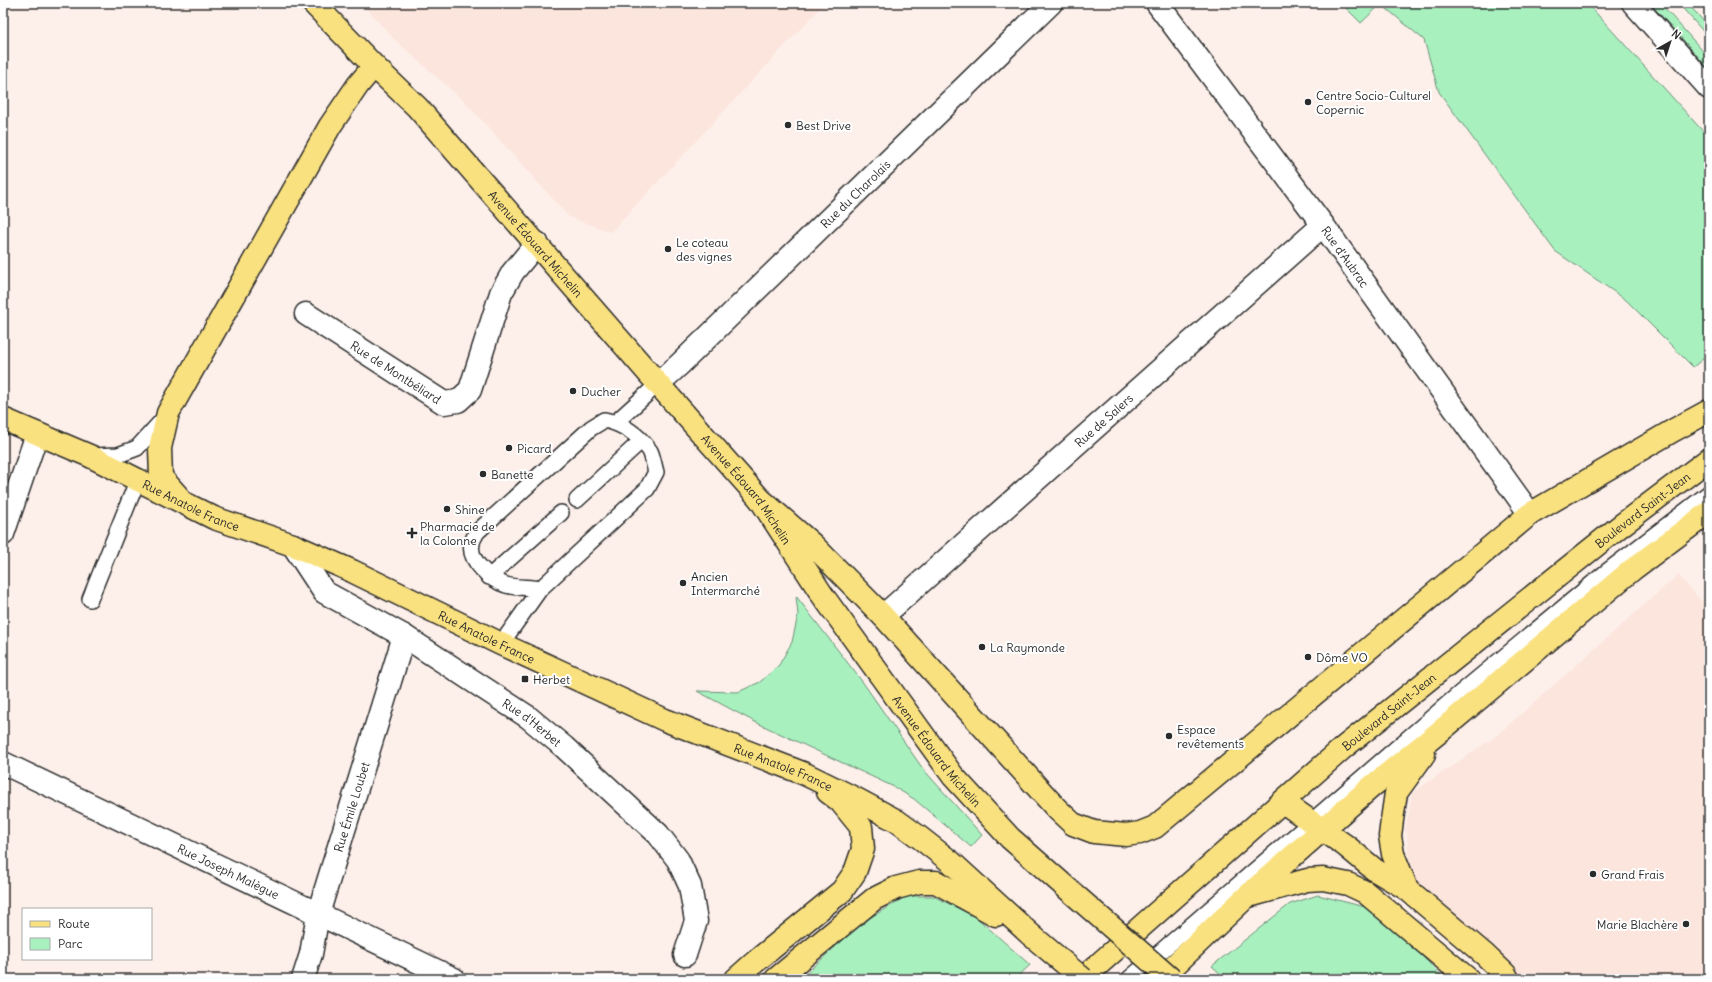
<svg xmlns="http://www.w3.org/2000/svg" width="1712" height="982" font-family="Delius,sans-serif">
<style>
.built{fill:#fce5dd}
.green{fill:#a8f1bf;stroke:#6a8e75}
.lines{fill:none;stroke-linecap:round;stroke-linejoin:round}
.lane-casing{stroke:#2b2b2b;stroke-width:18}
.street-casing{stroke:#2b2b2b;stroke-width:25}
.primary-casing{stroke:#2b2b2b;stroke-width:25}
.lane{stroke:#fff;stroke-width:15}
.street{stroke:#fff;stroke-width:22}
.primary{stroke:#fae180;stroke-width:22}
.primary-bridge-casing{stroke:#2b2b2b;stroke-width:25;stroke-linecap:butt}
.primary-bridge{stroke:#fae180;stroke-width:22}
.poi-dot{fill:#2b2b2b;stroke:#fff;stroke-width:1.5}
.labels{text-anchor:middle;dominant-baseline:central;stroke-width:4;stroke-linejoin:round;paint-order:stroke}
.poi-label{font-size:12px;fill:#2b2b2b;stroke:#fff;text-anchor:start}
.street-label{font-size:12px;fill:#2b2b2b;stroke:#fff}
</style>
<rect width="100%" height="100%" fill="#fdf0eb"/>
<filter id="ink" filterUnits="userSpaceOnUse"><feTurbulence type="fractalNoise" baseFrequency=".025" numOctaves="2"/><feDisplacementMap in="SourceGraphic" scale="8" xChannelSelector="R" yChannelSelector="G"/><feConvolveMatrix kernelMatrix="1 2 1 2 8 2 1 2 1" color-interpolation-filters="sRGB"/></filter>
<g filter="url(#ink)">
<!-- built -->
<path class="built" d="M361 3H825L611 232 569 217 466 103 396 41Z
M1678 575 1709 609V979H1518L1497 948 1411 881 1406 827 1412 793 1496 736Z"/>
<!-- green -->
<path class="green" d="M1341 3H1587L1709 138V354L1693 367 1626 300 1555 251 1439 92 1424 40 1381 4 1361 23Z
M1650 3H1660L1709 58V69Z
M1678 3H1687L1709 27V38Z
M796 596 864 684 923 769 982 835 971 847 914 799 894 787 753 721 697 691 738 692 760 682 779 665 792 642 798 615Z
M1318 895 1365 907 1402 936 1445 979H1226L1212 966 1290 904Z
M907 896H933L976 917 1030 965 1015 979H800L861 923Z"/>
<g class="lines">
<defs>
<path id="lane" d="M616 422 658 384
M92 456 118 455 137 448 166 416
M577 500 641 441
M489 577 561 513
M90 599 138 479
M501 644 540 589 647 489 656 472C654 466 653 457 650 451 639 435 622 423 604 420L591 428 477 532C475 536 472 540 472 544 468 561 491 580 506 585 516 588 529 587 540 589
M1129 979 1459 694 1605 573 1709 493"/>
<g id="street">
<path id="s1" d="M1157 3 1323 225 1530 514"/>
<path d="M1633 3 1709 88"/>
<path id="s2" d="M306 314 444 403 458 401 470 390 501 293 513 272 537 243"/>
<path id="s3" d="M658 384 680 364 1051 3"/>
<path d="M3 534 37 434"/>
<path id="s4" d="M293 545 324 592 404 636 528 717 564 747 658 834 678 860 690 886 696 921 685 955"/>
<path id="s5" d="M883 616 1323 225"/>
<path id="s6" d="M3 763 454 979"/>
<path id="s7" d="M303 979 311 954 318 914 404 636"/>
</g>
<g id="primary">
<path id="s8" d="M313 3 374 66 417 107 658 384 760 499 823 596 953 776 1010 838 1069 890"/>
<path id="s9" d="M3 419 90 456 214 518 293 545 352 571 501 644 665 720 805 774 858 800 897 821 919 837 951 862 1031 935"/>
<path d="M178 496 161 477 160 448 168 413 330 126 358 85 374 66"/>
<path d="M760 499 813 545 883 616 1057 809 1073 824 1094 832 1126 835 1140 833 1155 827 1530 514 1674 430 1709 411"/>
<path d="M1283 802 1346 846 1375 870 1407 889 1485 955 1505 974 1508 979"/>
<path d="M1407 889 1393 854 1390 836 1392 820 1396 793 1424 754"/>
<path d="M1249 896 1307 880 1323 879 1348 884 1365 892 1468 979"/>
<path d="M736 979 755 962 842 891 855 872 863 849 861 827 840 801 828 792"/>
<path d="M776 979 874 899 896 888 919 882H936L996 915"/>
<path id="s10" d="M1082 979 1343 748 1619 527 1709 459"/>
<path d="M1160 979 1246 897 1371 787 1438 733 1633 569 1709 512"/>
</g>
</defs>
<!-- lane casing -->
<use href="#lane" class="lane-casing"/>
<!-- street casing -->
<use href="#street" class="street-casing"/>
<!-- primary casing -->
<use href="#primary" class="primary-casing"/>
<!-- lane -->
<use href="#lane" class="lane"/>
<!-- street -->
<use href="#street" class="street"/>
<!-- primary -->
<use href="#primary" class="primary"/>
<defs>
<path id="primary-bridge" d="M1069 890 1171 979
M1031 935 1083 979"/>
</defs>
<!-- primary-bridge casing -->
<use href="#primary-bridge" class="primary-bridge-casing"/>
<!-- primary-bridge -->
<use href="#primary-bridge" class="primary-bridge"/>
</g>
</g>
<!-- markers -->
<g class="poi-dot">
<circle cx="1308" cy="102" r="4"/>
<circle cx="788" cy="125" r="4"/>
<circle cx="668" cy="249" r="4"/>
<circle cx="573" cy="391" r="4"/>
<circle cx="509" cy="448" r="4"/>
<circle cx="483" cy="474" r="4"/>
<circle cx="447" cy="509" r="4"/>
<path d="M410 527h4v4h4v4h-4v4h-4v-4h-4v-4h4z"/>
<circle cx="683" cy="583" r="4"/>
<circle cx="982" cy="647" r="4"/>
<circle cx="1308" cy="657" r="4"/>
<rect x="521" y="675" width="8" height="8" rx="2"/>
<circle cx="1169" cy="736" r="4"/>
<circle cx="1593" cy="874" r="4"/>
<circle cx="1686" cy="924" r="4"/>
</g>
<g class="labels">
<!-- poi labels -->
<g class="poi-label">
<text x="1316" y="95">Centre Socio-Culturel<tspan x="1316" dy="14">Copernic</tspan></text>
<text x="796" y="125">Best Drive</text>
<text x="676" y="242">Le coteau<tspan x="676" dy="14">des vignes</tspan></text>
<text x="581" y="391">Ducher</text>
<text x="517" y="448">Picard</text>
<text x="491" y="474">Banette</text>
<text x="455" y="509">Shine</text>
<text x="420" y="526">Pharmacie de<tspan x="420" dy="14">la Colonne</tspan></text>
<text x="691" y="576">Ancien<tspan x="691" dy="14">Intermarché</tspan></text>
<text x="990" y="647">La Raymonde</text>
<text x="1316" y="657">Dôme VO</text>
<text x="533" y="679">Herbet</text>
<text x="1177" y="729">Espace<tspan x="1177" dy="14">revêtements</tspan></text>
<text x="1601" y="874">Grand Frais</text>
<text x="1678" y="924" text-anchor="end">Marie Blachère</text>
</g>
<!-- street labels -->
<g class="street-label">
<text stroke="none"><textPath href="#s3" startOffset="274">Rue du Charolais</textPath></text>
<text stroke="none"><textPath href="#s8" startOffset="328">Avenue Édouard Michelin</textPath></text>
<text stroke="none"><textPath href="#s1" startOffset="316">Rue d'Aubrac</textPath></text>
<text stroke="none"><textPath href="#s2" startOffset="107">Rue de Montbéliard</textPath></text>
<text stroke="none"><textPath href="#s5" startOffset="295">Rue de Salers</textPath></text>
<text stroke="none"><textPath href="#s8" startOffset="652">Avenue Édouard Michelin</textPath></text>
<text stroke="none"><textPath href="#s9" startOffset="207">Rue Anatole France</textPath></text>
<text stroke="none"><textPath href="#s10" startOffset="731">Boulevard Saint-Jean</textPath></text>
<text stroke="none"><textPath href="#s9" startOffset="531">Rue Anatole France</textPath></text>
<text stroke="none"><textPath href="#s10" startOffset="407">Boulevard Saint-Jean</textPath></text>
<text stroke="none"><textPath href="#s4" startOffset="302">Rue d'Herbet</textPath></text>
<text stroke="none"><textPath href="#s8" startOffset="976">Avenue Édouard Michelin</textPath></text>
<text stroke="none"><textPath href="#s9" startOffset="855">Rue Anatole France</textPath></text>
<text stroke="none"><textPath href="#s7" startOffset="179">Rue Émile Loubet</textPath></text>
<text stroke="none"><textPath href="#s6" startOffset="250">Rue Joseph Malègue</textPath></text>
</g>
</g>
<!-- margin -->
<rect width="1712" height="982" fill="none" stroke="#fff" stroke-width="16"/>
<rect x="8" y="8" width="1696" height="966" fill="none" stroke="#2b2b2b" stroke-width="1.5" filter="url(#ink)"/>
<!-- legend -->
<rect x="22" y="908" width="130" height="52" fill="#ffffff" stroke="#aaaaaa"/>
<rect x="30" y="921" width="20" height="6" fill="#fae180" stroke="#aaaaaa"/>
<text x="58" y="928" font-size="12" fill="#2b2b2b">Route</text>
<rect x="30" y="938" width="20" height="12" fill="#a8f1bf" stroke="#aaaaaa"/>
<text x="58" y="948" font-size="12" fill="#2b2b2b">Parc</text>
<!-- north arrow -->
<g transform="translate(1670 42) rotate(39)" stroke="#ffffff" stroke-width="3" paint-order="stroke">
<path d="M0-3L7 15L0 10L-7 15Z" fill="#2b2b2b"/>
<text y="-6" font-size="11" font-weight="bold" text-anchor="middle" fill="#2b2b2b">N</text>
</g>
</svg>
